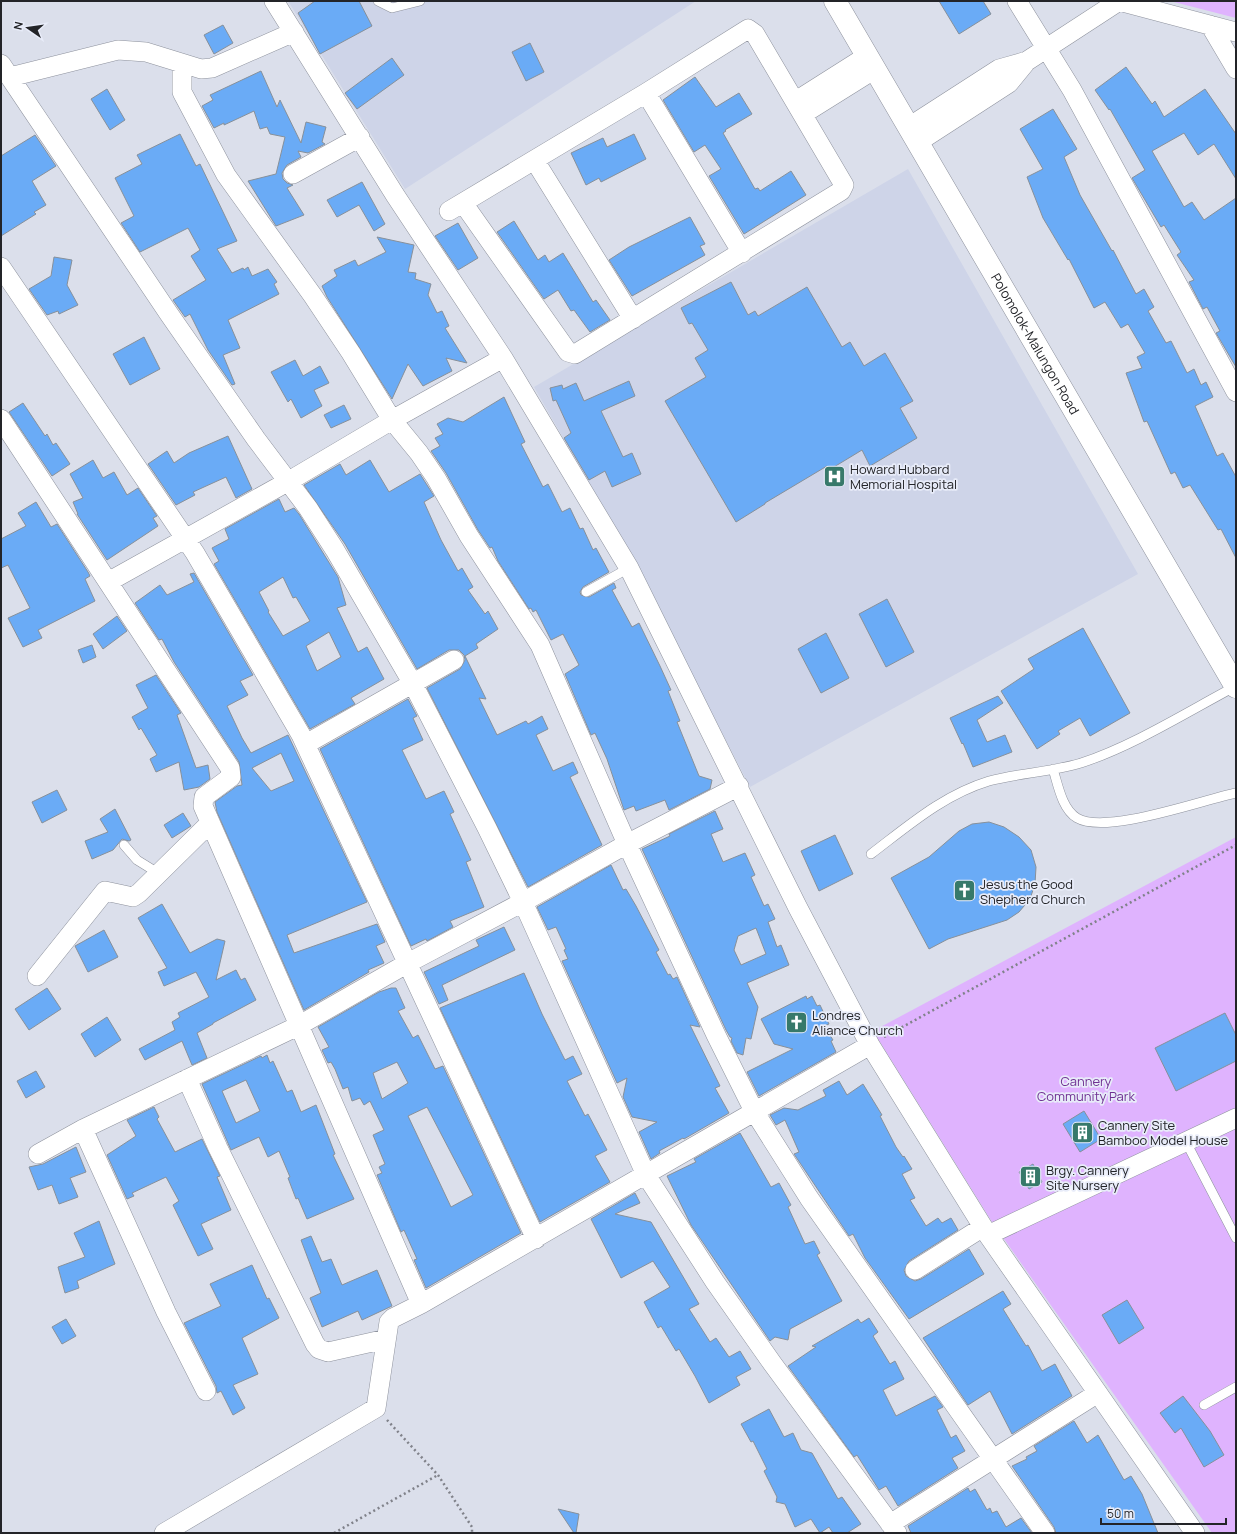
<svg xmlns="http://www.w3.org/2000/svg" width="1237" height="1534" font-family="Manrope,sans-serif">
<style>
.built{fill:#ced4e8}
.green{fill:#dfb3fe}
.building{fill:#6aabf6;stroke:#87909a;fill-rule:evenodd}
.lines{fill:none;stroke-linecap:round;stroke-linejoin:round}
.lane-casing{stroke:#8e929d;stroke-width:10}
.street-casing{stroke:#8e929d;stroke-width:20}
.secondary-casing{stroke:#8e929d;stroke-width:23}
.path{stroke:#80828a;stroke-width:2.5;stroke-dasharray:2 3;stroke-linecap:butt}
.lane{stroke:#fff;stroke-width:9}
.street{stroke:#fff;stroke-width:19}
.secondary{stroke:#fff;stroke-width:22}
.labels{text-anchor:middle;dominant-baseline:central;stroke-width:3.5;stroke-linejoin:round;paint-order:stroke}
.street-label{font-size:13px;fill:#232428;stroke:#e8ecf9}
.poi-label{font-size:13px;fill:#232428;stroke:#e8ecf9;text-anchor:start}
.park-label{font-size:13px;fill:#703193;stroke:#e8ecf9}
</style>
<rect width="100%" height="100%" fill="#dbdfeb"/>
<!-- built -->
<path class="built" d="M288 1H696L405 189Z
M908 169 1138 574 750 787 636 565 534 387Z"/>
<!-- green -->
<path class="green" d="M1170 1H1236V18Z
M1236 837V1533H1212L992 1222 873 1031Z"/>
<!-- building -->
<path class="building" d="M315 1H359L372 26 320 54 298 13Z
M939 1H983L991 14 959 34Z
M223 25 233 43 214 54 204 35Z
M530 43 544 72 526 81 512 52Z
M392 58 404 75 357 109 345 93Z
M1126 67 1152 104 1155 101 1164 117 1205 89 1236 134V179L1214 144 1198 155 1184 133 1152 151 1184 207 1192 202 1204 220 1236 198V367L1216 333 1220 331 1207 307 1203 309 1189 282 1194 280 1177 255 1181 252 1164 225 1161 227 1132 178 1145 170 1110 109 1109 110 1095 90Z
M261 71 277 107 280 100 301 143 306 122 326 127 322 142 325 144 308 153 298 151 301 157 287 165 282 173 283 179 287 183 293 185 287 188 304 215 276 226 248 181 276 174 285 137 270 134 267 127 260 129 254 111 224 125V123L214 128 202 106 213 100 210 95Z
M695 77 716 107 739 93 752 114 725 130 726 131 723 133 755 189 758 188 760 191 791 171 806 195 744 234 709 176 721 169 705 145 694 152 663 100Z
M107 89 125 120 110 130 91 99Z
M1053 109 1077 149 1064 157 1080 195 1112 251 1113 250 1136 294 1144 289 1154 307 1148 311 1166 343 1171 341 1187 373 1194 369 1201 385 1206 382 1213 397 1195 406 1217 456 1223 453 1236 477V558L1221 529 1218 530 1190 485 1183 488 1175 472 1171 474 1147 421 1144 422 1126 373 1142 368 1137 357 1145 353 1128 324 1121 328 1105 302 1094 308 1069 259 1068 260 1043 218 1027 177 1043 169 1020 129Z
M180 134 196 166 200 164 237 241 217 249 232 273 243 268 244 270 248 267 252 276 268 269 277 282 274 284 279 294 228 320 240 348 223 355 235 384 232 385 208 350 190 314 185 317 173 300 206 280 191 256 200 250 188 228 140 252 121 223 134 216 115 178 142 164 137 155Z
M634 134 646 159 601 182 599 178 586 185 571 153 603 138 607 147Z
M35 135 56 166 32 181 46 205 34 212 36 214 1 236V156Z
M362 182 385 224 374 231 359 205 337 217 327 200Z
M690 217 705 244 700 246 705 255 632 296 609 260 629 247Z
M514 221 538 260 545 255 549 262 563 253 593 302 596 300 610 320 590 332 574 310 571 311 558 290 544 299 497 232Z
M458 223 478 258 458 270 435 236Z
M377 237 414 245 408 272 416 273 415 279 431 284 428 295 437 313 442 311 449 326 445 328 467 363 446 358 452 371 423 386 408 364 392 399 327 297 322 286 337 276 334 270 355 260 358 266 386 252Z
M54 257 72 260 67 285 78 305 59 314 58 311 47 315 29 289 51 276Z
M731 282 748 315 755 311 758 316 807 287 842 347 850 342 864 366 885 353 913 401 900 408 917 438 870 466 862 450 829 470 827 466 765 503V504L736 522 665 401 706 377 695 358 708 350 692 323 689 324 681 308Z
M144 337 160 369 130 385 113 354Z
M295 360 303 376 320 366 329 383 314 390 322 406 301 418 291 399 288 402 271 372Z
M629 381 635 396 601 411 623 457 632 453 641 474 612 487 605 471 589 480 564 438 571 433 556 400 553 401 550 388 562 385 563 389 576 383 584 401Z
M504 397 525 442 521 444 543 487 548 484 562 512 570 508 580 529 583 528 593 550 596 548 609 572 583 587 580 592 581 595 589 597 614 583 616 588 612 590 632 627 639 623 660 666 671 690 668 691 680 721 677 722 699 776 712 780 710 789 669 810 665 800 636 811 634 806 624 810 607 759 595 733 591 735 565 674 579 665 563 634 551 640 536 610 533 612 531 608 529 609 498 561 492 547 490 548 478 530 446 473 431 451 440 446 435 438 443 434 437 424 448 418 463 422Z
M23 403 45 436 47 434 53 445 56 443 70 464 52 476 9 412Z
M344 405 351 419 331 428 324 415Z
M228 436 252 489 236 498 226 477 193 492 195 495 176 505 148 464 167 451 174 463 189 453Z
M93 460 103 478 114 472 127 495 138 488 157 516 153 518 158 526 107 560 77 514H78L73 502 83 498 70 474Z
M370 460 389 492 420 474 434 496 424 502 441 540 458 571 462 568 473 587 468 590 485 614 488 611 498 629 476 644 478 648 465 656 486 699 479 698 497 735 526 721 528 724 542 716 548 729 536 735 553 771 573 762 578 773 570 777 602 845 528 887 427 688 460 669 465 660 464 655 459 650H449L417 669 345 544 304 485 340 464 346 475Z
M279 499 285 512 294 508 299 514 338 577 346 605 337 608 358 652 367 647 384 679 351 698 355 704 310 729 214 564 219 561 212 548 229 539 225 529ZM283 577 293 598 296 597 310 621 283 636 268 612 269 611 259 592ZM329 632 341 657 317 671 306 646Z
M36 502 51 527 57 524 88 572 90 576 85 579 95 601 38 630 42 638 23 647 8 618 30 608 8 565 1 568V539L26 526 18 513Z
M194 573 253 675 240 681 248 695 227 706 242 738 251 753 288 735 367 902 287 935 294 953 377 924 385 942 376 946 384 963 368 970 369 972 304 1010 217 812 215 802 237 786 242 785 239 762 174 662 162 639 159 640 135 603 160 585 167 595 194 582 190 574ZM281 753 294 781 271 791 252 768Z
M887 599 914 652 886 667 859 614Z
M117 616 127 631 103 649 93 634Z
M1083 628 1130 713 1090 736 1080 718 1058 731 1060 734 1037 749 1001 691 1034 669 1028 659Z
M826 633 849 678 821 693 798 649Z
M92 645 96 657 83 663 78 650Z
M156 675 181 713 177 715 196 768 208 765 210 779 199 787 184 790 179 762 156 772 150 759 157 755 141 728 139 730 132 717 148 708 136 685Z
M998 696 1003 703 977 720 987 742 1005 735 1012 752 973 767 963 743 962 744 950 718Z
M408 699 417 716 413 718 423 740 402 750 426 799 444 791 454 812 450 814 471 860 466 862 484 907 450 921 453 927 427 941 426 939 411 946 320 749Z
M57 790 67 810 42 823 32 802Z
M115 809 131 840 129 841 122 839 113 850 92 859 85 841 108 832 100 819Z
M715 811 723 829 711 834 723 862 745 853 755 875 751 877 764 906 768 904 775 919 768 922 777 947 781 945 789 965 747 983 758 1007 751 1039 746 1038 743 1055 737 1053 731 1041 732 1038 730 1037 726 1030 642 849 670 836 669 834ZM756 928 766 954 741 965 734 950 738 936Z
M183 813 191 826 172 838 164 825Z
M989 822 1004 827 1019 837 1031 850 1036 867 1035 884 1030 899 1019 912 1007 920 948 939 929 949 891 878 929 857 959 831 972 824Z
M835 835 853 874 819 891 801 851Z
M611 865 623 890 626 889 636 906 659 950 656 952 668 975 670 974 673 979 677 977 700 1027 690 1025 720 1086 715 1088 729 1113 684 1139 683 1138 659 1151 660 1153 651 1159 639 1132 657 1122 632 1117 623 1097 627 1078 617 1083 562 961 568 959 564 950 566 949 556 927 548 930 537 907Z
M162 904 190 953 217 939 225 941 216 980 236 970 241 980 245 978 256 1000 213 1023V1024L197 1033 207 1058 192 1065 182 1041 145 1060 139 1049 175 1030 172 1022 180 1017 178 1013 209 997 196 972 164 986 158 972 167 968 138 918Z
M504 927 515 950 442 985 448 1000 439 1004 424 972 479 946 476 940Z
M104 930 118 957 88 972 75 946Z
M524 973 542 1014 565 1060 573 1056 582 1074 567 1081 585 1116 588 1114 607 1150 595 1156 610 1182 540 1222 440 1008Z
M47 988 61 1009 29 1030 15 1009Z
M391 988H396L405 1008 398 1011 413 1038 418 1035 435 1069 443 1066 521 1233 426 1288 414 1260 417 1259 404 1230 401 1232 377 1175 382 1173 379 1167 385 1164 373 1135 384 1130 370 1101 364 1105 360 1098 352 1101 348 1087 343 1089 335 1069 331 1062 328 1063 322 1050 329 1047 318 1027 379 992ZM397 1062 408 1083 382 1099 373 1073ZM427 1107 473 1195 451 1207 408 1116Z
M806 996 807 999 812 996 817 1006 820 1005 829 1024 824 1026 833 1040 831 1041 836 1052 759 1096 747 1072 793 1049 774 1044 761 1019Z
M1225 1013 1236 1035V1061L1176 1091 1155 1048Z
M107 1017 121 1040 95 1057 81 1034Z
M267 1055 270 1063 273 1061 287 1092 292 1090 301 1112 316 1105 335 1154 333 1155 354 1199 307 1219 298 1198 296 1199 288 1178 290 1177 279 1151 268 1157 259 1137 231 1150 202 1084 261 1056 262 1058ZM246 1080 260 1111 236 1123 222 1091Z
M36 1071 45 1087 26 1098 17 1081Z
M839 1081 847 1095 863 1084 882 1115 880 1116 896 1147 903 1157 904 1156 912 1169 902 1174 915 1198 910 1200 926 1226 938 1218 942 1223 951 1218 958 1230 909 1261 904 1270 906 1276 915 1281 921 1279 969 1249 984 1274 909 1319 865 1258 853 1234 849 1236 794 1154 799 1152 785 1120 776 1125 770 1115 784 1108 798 1110 826 1096 823 1090Z
M154 1107 159 1117 157 1119 175 1152 202 1139 220 1176 217 1177 231 1210 201 1224 213 1249 198 1256 173 1205 179 1201 166 1177 132 1193 134 1196 127 1199 107 1155 136 1136 127 1120Z
M1084 1111 1101 1139 1080 1152 1063 1124Z
M740 1133 771 1187 779 1183 791 1205 788 1207 805 1244 814 1241 820 1253 817 1255 842 1301 790 1329 788 1340 775 1337 770 1341 691 1225 667 1176 696 1162 694 1159Z
M76 1147 86 1172 70 1178 78 1197 59 1204 52 1185 38 1190 29 1167 43 1164Z
M1033 1164 1042 1182 1029 1189 1019 1172Z
M635 1193 640 1203 615 1214 651 1222 699 1304 689 1309 710 1342 716 1338 729 1357 740 1351 751 1369 736 1377 740 1385 709 1403 695 1376 679 1349 676 1351 661 1326 658 1328 644 1302 670 1287 653 1261 621 1278 591 1219Z
M99 1221 115 1264 77 1281 79 1288 65 1293 58 1267 85 1257 74 1233Z
M311 1236 322 1262 331 1259 342 1285 377 1270 392 1306 362 1320 358 1311 322 1327 310 1298 321 1293 301 1240Z
M252 1265 267 1299 269 1298 279 1318 242 1338 258 1374 233 1385 245 1408 233 1415 221 1391 217 1393 216 1386 184 1323 221 1306 210 1284Z
M1003 1291 1011 1304 1003 1309 1026 1346 1028 1345 1042 1371 1055 1364 1072 1396 1012 1434 990 1391 968 1405 923 1338Z
M1127 1300 1144 1328 1119 1344 1102 1315Z
M869 1318 878 1332 873 1336 890 1364 895 1361 904 1379 883 1390 896 1416 935 1396 943 1407 937 1410 951 1438 956 1435 965 1451 952 1458 958 1468 898 1506 886 1486 879 1490 857 1455 854 1457 788 1366 816 1347 812 1346 858 1319 861 1323Z
M66 1319 76 1336 62 1344 52 1327Z
M1183 1396 1210 1431 1224 1455 1204 1467 1181 1428 1175 1433 1160 1413Z
M769 1409 784 1437 793 1433 801 1450 812 1453 838 1499 842 1497 861 1524 847 1533H833L829 1527 820 1533 811 1519 795 1527 785 1504 776 1502 777 1497 764 1471 767 1469 753 1441 751 1442 741 1424Z
M1074 1421 1087 1443 1098 1435 1124 1480 1131 1476 1142 1494 1158 1533H1056L1054 1527 1012 1466 1027 1459 1026 1457 1037 1451 1034 1446Z
M968 1488 970 1492 975 1489 987 1510 990 1508 992 1513 997 1511 1006 1527 1021 1518 1032 1533H911L908 1526Z
M558 1509 579 1514 576 1533H574Z"/>
<g class="lines">
<defs>
<path id="lane" d="M378 1 392 8 420 1
M586 592 629 568
M1053 769C1058 785 1062 809 1077 818 1106 835 1202 800 1236 793
M124 845 137 860 158 873
M871 854C908 826 943 795 989 781 1019 773 1051 772 1081 763 1133 746 1187 712 1236 686
M1186 1142 1236 1238
M1204 1405 1236 1387"/>
<path id="street" d="M274 1 395 195 503 358 629 568 798 908 870 1045 988 1235 1195 1533
M1017 1 1072 90 1236 392
M1119 1 1236 32
M1210 25 1236 69
M1 64 169 314 256 439 308 508 335 550 413 684 487 828 523 902 646 1175 715 1282 772 1363 897 1533
M182 64V92L226 175 313 296 351 353 392 420 419 453 436 478 469 536 540 645 627 844 716 1035 754 1111 809 1198 1045 1533
M10 77 118 50 146 52 201 69 212 68 294 32
M646 93 742 253
M796 101 867 56
M803 114 875 69
M909 127 999 69 1027 61 1119 1
M918 142 1009 83 1027 61
M535 161 633 319
M293 174 360 137
M449 211 646 93 748 29 755 34 844 185 841 191 575 354 568 352 463 203
M1 267 195 553 301 735 536 1239
M1 419 230 768 231 777 204 797 203 806 421 1304 870 1045
M108 582 289 481 392 420 503 358
M306 744 454 660
M37 976 105 891 133 897 139 893 210 823
M187 1079 218 1148 315 1344 319 1349 328 1352 386 1339
M83 1129 166 1312 206 1391
M38 1154 83 1129 298 1026 408 963 523 902 627 844 739 786
M988 1235 1236 1118
M915 1270 983 1227
M890 1524 1098 1393
M164 1533 376 1408 389 1322 393 1318 421 1304"/>
<g id="secondary">
<path id="s1" d="M835 1 1236 687"/>
</g>
</defs>
<!-- lane casing -->
<use href="#lane" class="lane-casing"/>
<!-- street casing -->
<use href="#street" class="street-casing"/>
<!-- secondary casing -->
<use href="#secondary" class="secondary-casing"/>
<!-- path -->
<path class="path" d="M884 1037 1236 845
M387 1420 438 1475 472 1527V1533
M334 1533 438 1475"/>
<!-- lane -->
<use href="#lane" class="lane"/>
<!-- street -->
<use href="#street" class="street"/>
<!-- secondary -->
<use href="#secondary" class="secondary"/>
</g>
<!-- icons -->
<defs>
<symbol id="hospital-square" viewBox="-11 -11 22 22"><rect x="-9" y="-9" width="18" height="18" rx="4" fill="#37796a" stroke="#e8ecf9"/><path d="M-5-5h3v3.5h4V-5h3V5h-3V1.5h-4V5h-3Z" fill="#fff"/></symbol>
<symbol id="church-square" viewBox="-11 -11 22 22"><rect x="-9" y="-9" width="18" height="18" rx="4" fill="#37796a" stroke="#e8ecf9"/><path d="M-1.2-6h2.4v3.5h3.3v2.4h-3.3V6h-2.4V-.1h-3.3v-2.4h3.3Z" fill="#fff"/></symbol>
<symbol id="building-square" viewBox="-11 -11 22 22"><rect x="-9" y="-9" width="18" height="18" rx="4" fill="#37796a" stroke="#e8ecf9"/><path d="M-4-6H4V6H1V3H-1V6H-4ZM-2.5-4.3h1.7v1.8h-1.7ZM.8-4.3h1.7v1.8H.8ZM-2.5-1h1.7V.8h-1.7ZM.8-1h1.7V.8H.8Z" fill="#fff"/></symbol>
</defs>
<g fill-rule="evenodd">
<use href="#hospital-square" x="822" y="464" width="25" height="25"/>
<use href="#church-square" x="952" y="878" width="25" height="25"/>
<use href="#church-square" x="784" y="1010" width="25" height="25"/>
<use href="#building-square" x="1070" y="1120" width="25" height="25"/>
<use href="#building-square" x="1018" y="1164" width="25" height="25"/>
</g>
<g class="labels">
<!-- street labels -->
<g class="street-label">
<text stroke="none"><textPath href="#s1" startOffset="397">Polomolok-Malungon Road</textPath></text>
</g>
<!-- poi labels -->
<g class="poi-label">
<text x="850" y="469">Howard Hubbard<tspan x="850" dy="15">Memorial Hospital</tspan></text>
<text x="980" y="884">Jesus the Good<tspan x="980" dy="15">Shepherd Church</tspan></text>
<text x="812" y="1015">Londres<tspan x="812" dy="15">Aliance Church</tspan></text>
<text x="1098" y="1125">Cannery Site<tspan x="1098" dy="15">Bamboo Model House</tspan></text>
<text x="1046" y="1170">Brgy. Cannery<tspan x="1046" dy="15">Site Nursery</tspan></text>
</g>
<!-- park labels -->
<g class="park-label">
<text x="1086" y="1081">Cannery<tspan x="1086" dy="15">Community Park</tspan></text>
</g>
</g>
<!-- border -->
<rect width="1237" height="1534" fill="none" stroke="#232428" stroke-width="4"/>
<!-- north arrow -->
<g transform="translate(28 28) rotate(283)" stroke="#e8ecf9" stroke-width="3" paint-order="stroke">
<path d="M0-3L7 15L0 10L-7 15Z" fill="#232428"/>
<text y="-6" font-size="11" font-weight="bold" text-anchor="middle" fill="#232428">N</text>
</g>
<!-- scale -->
<path d="M1101 1518v6h125v-6" fill="none" stroke="#232428" stroke-width="2"/>
<text x="1107" y="1518" font-size="12" fill="#232428" stroke="#e8ecf9" stroke-width="3" paint-order="stroke">50 m</text>
</svg>
